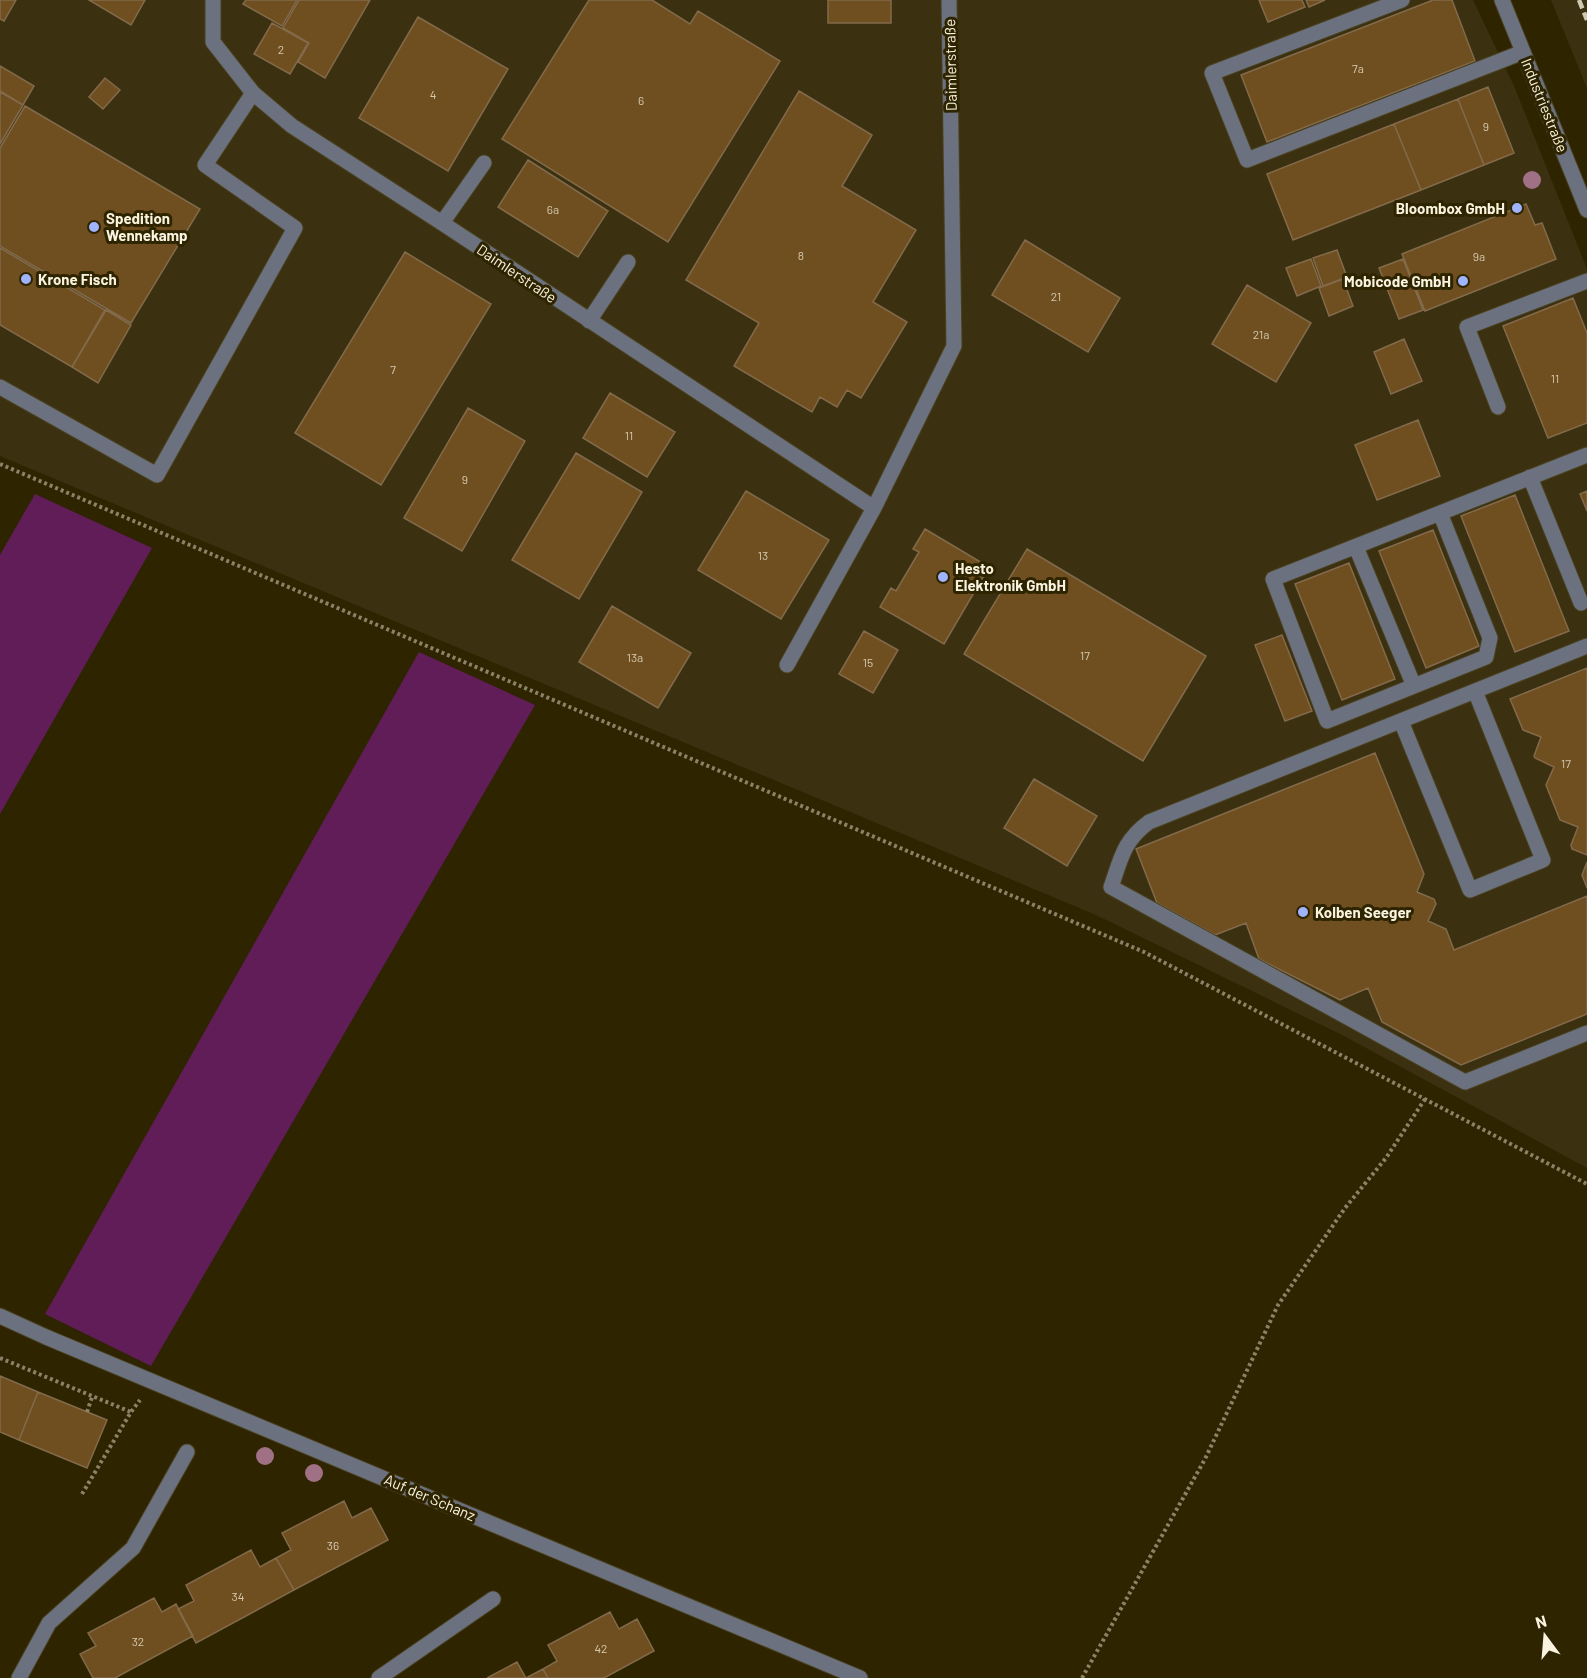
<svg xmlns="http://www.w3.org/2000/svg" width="1587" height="1678" font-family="Barlow,sans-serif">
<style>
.built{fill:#3b3110}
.green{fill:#601d58}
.building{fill:#6f4f20;stroke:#826a4b;stroke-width:1.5}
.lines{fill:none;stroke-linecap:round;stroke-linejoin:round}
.minor-casing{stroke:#4a411f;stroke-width:17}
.path{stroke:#8b8367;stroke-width:4;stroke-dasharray:3 3;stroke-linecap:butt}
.minor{stroke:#6c7180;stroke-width:15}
.rail{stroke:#d0c9b2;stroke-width:4.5;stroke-dasharray:9 4.5;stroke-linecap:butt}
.tree{fill:#a07084}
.poi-dot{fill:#a0b3fd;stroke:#2e2400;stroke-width:2}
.labels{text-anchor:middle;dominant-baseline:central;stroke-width:6;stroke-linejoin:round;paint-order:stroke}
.number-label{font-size:12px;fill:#d6caaf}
.street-label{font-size:15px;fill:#f9f3df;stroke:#2e2400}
.poi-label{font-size:15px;font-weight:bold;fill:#f9f3df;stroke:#2e2400;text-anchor:start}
</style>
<rect width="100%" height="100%" fill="#2e2400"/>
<!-- built -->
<path class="built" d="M0 0H1473L1514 86 1587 269V1168L1344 1036 1096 915 0 456Z
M1551 0H1587V88Z"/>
<!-- green -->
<path class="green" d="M35 494 152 548 0 814V555Z
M419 652 535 705 151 1366 45 1314Z"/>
<!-- building -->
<path class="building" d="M0 0H16L4 21 0 19Z
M89 0H145L131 25Z
M246 0H297L282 26 243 4Z
M299 0H370L325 78 298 62 309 43 283 28Z
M589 0H652L690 24 698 11 780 61 668 242 502 139Z
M828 0H891V23H828Z
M1259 0H1302L1305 7 1268 22Z
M1306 0H1325L1309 7Z
M1433 0H1452L1475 61 1267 142 1241 75Z
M418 17 508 69 448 171 359 118Z
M272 23 308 43 290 74 254 54Z
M0 66 34 86 23 105 0 91Z
M105 78 120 90 103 109 89 97Z
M1488 87 1514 153 1484 165 1458 99Z
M799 91 872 135 842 186 916 230 873 302 907 322 861 398 847 390 837 407 820 397 812 412 734 366 759 323 686 280Z
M0 92 23 105 0 144Z
M1458 99 1484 165 1421 190 1394 124Z
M25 106 200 209 131 323 0 246V148Z
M1394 124 1421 190 1293 240 1267 174Z
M528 160 608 211 578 257 498 207Z
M1526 204 1535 225 1542 223 1556 259 1425 311 1402 254Z
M1025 240 1120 298 1088 352 992 295Z
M0 248 105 310 72 367 0 325Z
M1337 250 1347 277 1323 286 1313 258Z
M405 252 491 304 381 485 295 433Z
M1311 259 1321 286 1297 296 1286 268Z
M1403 259 1423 310 1399 319 1379 268Z
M1343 279 1353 306 1329 316 1319 288Z
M1247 285 1311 323 1276 382 1212 344Z
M1573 298 1587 333V423L1548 438 1503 326Z
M106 310 131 325 98 383 72 367Z
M1404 339 1422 381 1391 394 1374 352Z
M610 393 675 432 647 477 583 438Z
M468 408 525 441 462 551 404 518Z
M1418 420 1440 476 1377 500 1355 445Z
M576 453 642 492 579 599 512 560Z
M746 491 829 540 781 619 698 570Z
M1587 491V511L1580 494Z
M1515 495 1569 631 1515 652 1461 516Z
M925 529 989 567 944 644 880 607 891 588 896 591 919 552 913 549Z
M1433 530 1479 646 1426 668 1379 551Z
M1027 549 1206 656 1143 761 964 654Z
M1349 563 1395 679 1342 700 1295 584Z
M612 606 691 653 658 708 579 662Z
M864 631 898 650 873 693 839 674Z
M1282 635 1312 711 1285 721 1255 645Z
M1587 668V855L1572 849 1571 845 1578 827 1560 820 1546 785 1554 767 1535 758 1534 756 1541 737 1523 730 1510 699Z
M1375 753 1424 874 1417 892 1434 899 1436 904 1428 921 1446 929 1454 950 1587 896V1014L1461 1065 1382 1022 1368 988 1340 1000 1259 959 1246 923 1215 935 1157 903 1136 849Z
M1034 779 1097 816 1067 866 1004 828Z
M1587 862V888L1582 875Z
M0 1376 38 1392 19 1440 0 1432Z
M38 1392 107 1420 87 1468 19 1440Z
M344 1501 352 1518 371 1508 388 1540 294 1590 276 1558 291 1550 282 1533Z
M251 1550 260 1567 276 1558 294 1590 196 1643 178 1609 194 1601 186 1585Z
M154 1598 162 1612 176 1604 193 1636 115 1678H93L80 1654 96 1646 88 1633Z
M610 1612 619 1629 637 1619 654 1651 604 1678H548L543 1669 557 1661 548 1645Z
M517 1662 526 1678 543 1669 548 1678H487Z"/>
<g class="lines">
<defs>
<path id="minor" d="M213 0V42L253 93 292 126 442 223 874 508 954 346 949 0
M1402 0 1212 73 1247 160 1523 52
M1502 0 1587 210
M442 223 484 163
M589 321 628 262
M0 387 157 475 295 228 205 165 253 93
M1498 407 1467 327 1587 281
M1530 477 1581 603
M1440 513 1490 638 1486 657 1327 721 1273 579 1587 455
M1356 547 1414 686
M1587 646 1149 822C1123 841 1121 859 1111 887L1465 1082 1587 1033
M787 665 874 508
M1401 721 1470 890 1543 860 1475 691
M0 1316 46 1337 860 1678
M19 1678 49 1623 133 1548 187 1452
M379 1678 493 1599"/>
</defs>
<!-- minor casing -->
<use href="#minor" class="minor-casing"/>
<!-- path -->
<path class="path" d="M0 464 1144 952 1587 1184
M0 1358 131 1412
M87 1412 92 1397
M82 1494 131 1412 140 1400
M1082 1678 1205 1459 1278 1305 1345 1208 1386 1158 1425 1099"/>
<!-- minor -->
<use href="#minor" class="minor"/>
<!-- rail -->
<path class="rail" d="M1579 0 1587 20"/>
</g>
<!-- trees -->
<g class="tree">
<circle cx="1532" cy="180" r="9"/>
<circle cx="265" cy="1456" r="9"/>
<circle cx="314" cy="1473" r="9"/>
</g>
<!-- markers -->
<g class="poi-dot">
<circle cx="1517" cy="208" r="6"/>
<circle cx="94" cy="227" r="6"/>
<circle cx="26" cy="279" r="6"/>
<circle cx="1463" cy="281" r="6"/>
<circle cx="943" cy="577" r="6"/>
<circle cx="1303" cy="912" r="6"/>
</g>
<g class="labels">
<!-- number labels -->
<g class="number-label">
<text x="281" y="49">2</text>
<text x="1358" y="68">7a</text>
<text x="433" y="94">4</text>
<text x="641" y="100">6</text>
<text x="1486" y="126">9</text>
<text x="553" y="209">6a</text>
<text x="801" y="255">8</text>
<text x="1479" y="256">9a</text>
<text x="1056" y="296">21</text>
<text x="1261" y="334">21a</text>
<text x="393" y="369">7</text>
<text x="1555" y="378">11</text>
<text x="629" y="435">11</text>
<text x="465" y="479">9</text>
<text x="763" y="555">13</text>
<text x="1085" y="655">17</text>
<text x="635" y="657">13a</text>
<text x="868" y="662">15</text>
<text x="1566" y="763">17</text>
<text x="333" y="1545">36</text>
<text x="238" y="1596">34</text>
<text x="138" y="1641">32</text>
<text x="601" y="1648">42</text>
</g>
<!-- street labels -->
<g class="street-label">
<text transform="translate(950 65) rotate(-91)">Daimlerstraße</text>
<text transform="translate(1545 105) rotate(68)">Industriestraße</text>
<text transform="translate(517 273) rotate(34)">Daimlerstraße</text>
<text transform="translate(430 1497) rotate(23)">Auf der Schanz</text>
</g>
<!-- poi labels -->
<g class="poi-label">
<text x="1505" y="208" text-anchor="end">Bloombox GmbH</text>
<text x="106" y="218">Spedition<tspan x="106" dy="17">Wennekamp</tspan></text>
<text x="38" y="279">Krone Fisch</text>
<text x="1451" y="281" text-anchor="end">Mobicode GmbH</text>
<text x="955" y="568">Hesto<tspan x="955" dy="17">Elektronik GmbH</tspan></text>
<text x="1315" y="912">Kolben Seeger</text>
</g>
</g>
<!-- north arrow -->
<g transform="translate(1545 1636) rotate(344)" stroke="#2e2400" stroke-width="4.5" paint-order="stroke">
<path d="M0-4.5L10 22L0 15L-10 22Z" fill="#f9f3df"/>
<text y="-9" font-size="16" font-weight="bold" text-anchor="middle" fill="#f9f3df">N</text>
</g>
</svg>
